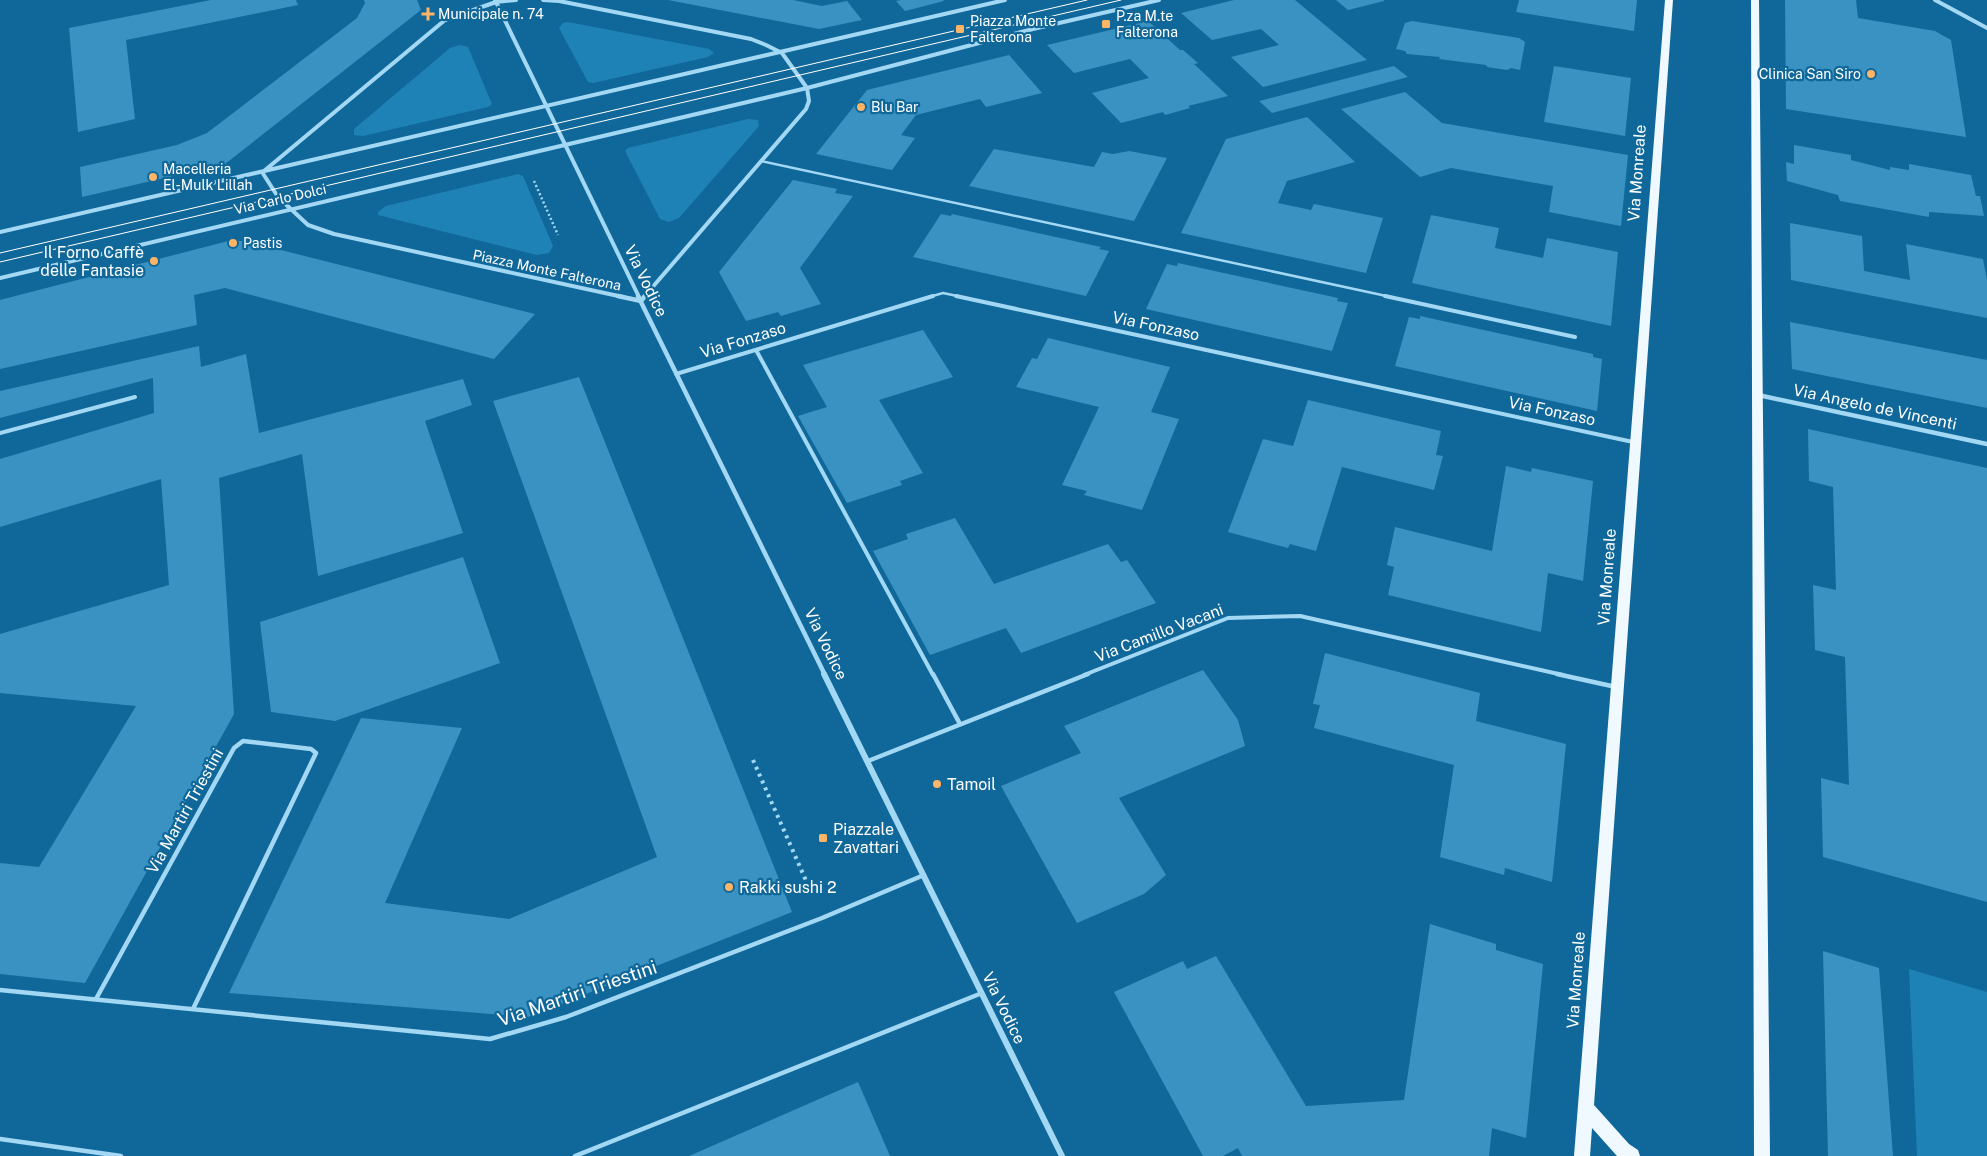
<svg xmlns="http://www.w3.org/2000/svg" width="1987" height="1156" font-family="'Public Sans',sans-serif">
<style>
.green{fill:#1f82b7}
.building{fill:#3992c1}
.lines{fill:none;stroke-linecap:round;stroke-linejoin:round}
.path-far1{stroke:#a3d8f4;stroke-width:2.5;stroke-dasharray:2 2.5;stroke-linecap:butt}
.path{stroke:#a3d8f4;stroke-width:4;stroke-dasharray:3 4.5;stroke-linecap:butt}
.lane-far2{stroke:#a3d8f4;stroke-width:2.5}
.lane-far1{stroke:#a3d8f4;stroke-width:4}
.lane{stroke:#a3d8f4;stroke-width:4.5}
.street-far2{stroke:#a3d8f4;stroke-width:4}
.street-far1{stroke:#a3d8f4;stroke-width:4.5}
.street{stroke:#a3d8f4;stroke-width:6}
.primary{fill:#f0f9ff;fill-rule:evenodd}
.tram{stroke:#fff;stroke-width:1}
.poi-dot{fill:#ffb466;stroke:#10689a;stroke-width:2}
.labels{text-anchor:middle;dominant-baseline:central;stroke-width:4.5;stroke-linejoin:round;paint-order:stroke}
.far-poi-label{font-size:14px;fill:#fff;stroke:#10689a;text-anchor:start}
.far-street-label{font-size:14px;fill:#fff;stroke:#10689a}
.street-label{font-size:16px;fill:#fff;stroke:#10689a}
.poi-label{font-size:16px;fill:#fff;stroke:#10689a;text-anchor:start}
.near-street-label{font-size:19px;fill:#fff;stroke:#10689a}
</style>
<rect width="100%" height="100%" fill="#10689a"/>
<!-- green -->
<path class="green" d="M568 22 709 49 714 53 708 57 593 83 588 82 559 28 563 23Z
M460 45 468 47 492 104 488 107 363 136 354 135V129L450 48Z
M748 119 758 120 759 126 679 218 669 222 660 219 625 151 628 148Z
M518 174 523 176 553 246 549 253 537 255 378 215V212L386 206Z
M1909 969 1987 992V1156H1917Z"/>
<!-- building -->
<path class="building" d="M211 0H296L298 5 126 40 135 119 78 132 69 28Z
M364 0H417L421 10 225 164 82 197 80 167 177 145 207 133 357 18 365 3Z
M668 0H793L822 6 847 1 862 20 819 29Z
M901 0H943L944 1 905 11 896 1Z
M1234 0H1295L1367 60 1263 87 1231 57 1279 45 1261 29 1212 40 1181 13Z
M1336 0H1384V1L1348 10Z
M1519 0H1637L1634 31 1516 12Z
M1785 0H1856L1858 18 1935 31 1951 40 1966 137 1786 109Z
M1148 21 1180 50H1183L1198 63 1194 64 1228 96 1188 106 1190 108 1165 115 1163 112 1121 123 1092 93 1149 78 1130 59 1074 73 1047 45Z
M1412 21 1519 38 1525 42 1520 70 1511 68 1507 70 1487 67 1486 65 1439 59 1440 57 1407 54 1405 51 1396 49 1405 23Z
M1009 55 1042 93 986 107 980 99 916 115 901 135 915 138 892 170 816 154 867 90Z
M1394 66 1408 77 1272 113 1259 101Z
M1554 66 1631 78 1625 136 1544 122Z
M1405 92 1442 123 1628 155 1621 226 1549 212 1553 186 1451 168 1420 177 1341 109Z
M1307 117 1355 162 1287 181 1278 203 1311 210 1314 204 1383 218 1366 273 1181 233 1226 139Z
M1794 145 1851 155V160L1890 170V167L1909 170V164L1971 175 1976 196H1980L1984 216 1929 212V217L1840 201 1838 195 1787 181 1786 162 1794 164Z
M994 149 1094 167 1102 152 1113 154 1129 151 1167 158 1134 221 969 186Z
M793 180 837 189 835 193 853 196 800 268 821 304 781 316 778 312 746 321 719 272Z
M941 214 951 216 952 214 1101 247 1099 249 1109 251 1086 296 913 257Z
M1431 215 1499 228 1495 248 1543 258 1547 238 1618 252 1611 326 1412 283Z
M1790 223 1862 236 1864 271 1910 280 1906 244 1983 259 1987 280V318L1791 280Z
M232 240 249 242 535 314 494 359 225 288 194 295 197 325 0 369V300Z
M1178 263 1338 298 1337 301 1348 303 1332 351 1146 309 1167 264 1177 266Z
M1420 316 1593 354V357L1602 359 1597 411 1395 366 1409 317 1420 319Z
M1790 322 1987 360V408L1792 369Z
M923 330 953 377 879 400 923 473 900 481 902 485 847 503 798 416 827 407 803 365Z
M1048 338 1170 367 1151 412 1179 419 1142 510 1084 495 1087 491 1062 485 1099 407 1016 387 1032 358 1037 359Z
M199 346 201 367 246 354 259 433 463 379 472 405 425 421 463 533 318 576 302 454 219 478 234 714 85 983 0 974V863L39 867 136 706 0 693V634L169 585 161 479 0 527V459L154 413 153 378 0 418V391Z
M579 377 792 912 528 1017 229 993 361 718 462 728 385 903 509 919 657 857 493 401Z
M1308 400 1441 431 1436 455 1443 456 1434 490 1342 467 1316 551 1290 544 1288 548 1228 532 1263 439 1293 446Z
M1808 429 1987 468V902L1823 857 1821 778 1849 785 1845 657 1815 650 1813 585 1836 590 1833 487 1809 481Z
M1506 466 1531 472 1532 468 1593 481 1583 581 1548 573 1541 632 1388 595 1394 567 1387 565 1395 527 1492 551Z
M955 518 994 584 1108 544 1121 562 1127 560 1156 603 1021 653 1006 628 930 655 873 551 908 539 906 534Z
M463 557 500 663 335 721 271 712 260 622Z
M1325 653 1480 693 1476 721 1566 744 1552 882 1505 868 1504 875 1440 857 1454 765 1314 728 1320 705 1313 704Z
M1203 670 1238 720 1245 746 1119 798 1166 875 1144 894 1077 923 1001 786 1081 753 1064 726Z
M1430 924 1496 944V950L1543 964 1526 1138 1492 1128 1489 1156H1242L1238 1148 1223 1156H1203L1114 992 1183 961 1187 969 1216 956 1306 1106 1404 1100Z
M1823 951 1879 968 1893 1156H1828Z
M858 1082 890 1156H689Z"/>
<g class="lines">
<!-- path-far1 -->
<path class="path-far1" d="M534 181 558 235"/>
<!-- path -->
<path class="path" d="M753 760 811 892"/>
<!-- lane-far2 -->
<path class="lane-far2" d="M761 161 1391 297
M929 297 943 293 962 297"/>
<!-- lane-far1 -->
<path class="lane-far1" d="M956 296 1633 442
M1385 296 1575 337
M756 350 933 675
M676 374 933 296
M0 433 135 397
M1084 675 1228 618 1300 616 1563 675"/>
<!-- lane -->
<path class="lane" d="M933 674 960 724
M1557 674 1616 687
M868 761 1088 674
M0 990 490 1039 566 1017 822 918 924 875
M96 999 234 748 243 741 311 749 316 753 193 1009
M0 1139 121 1156
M575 1156 982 993"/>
<!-- street-far2 -->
<path class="street-far2" d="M495 0 639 297
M543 0 559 1 751 39 766 45 782 53 807 88 809 101 806 109 644 297
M1935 0 1987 28
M264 171 445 20 496 2 516 0
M262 172 278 197 308 225 334 234 623 297
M0 232 1005 0
M0 278 807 88 1033 29 1159 0"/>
<!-- street-far1 -->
<path class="street-far1" d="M618 296 641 301
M638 296 825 675
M641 301 645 296
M1758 395 1987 444"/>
<!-- street -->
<path class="street" d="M824 674 1062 1156"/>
<!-- primary -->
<path class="primary" d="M1665 0H1673L1594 1105 1629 1144 1638 1150 1640 1156H1617L1592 1128 1590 1156H1574Z
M1751 0H1759L1770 1156H1754Z"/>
<!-- tram -->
<path class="tram" d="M0 253 1087 0
M0 262 1121 0"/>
</g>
<!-- markers -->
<g class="poi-dot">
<path d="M425.5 6.5h5v5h5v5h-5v5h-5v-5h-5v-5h5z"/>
<rect x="1101" y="19" width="10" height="10" rx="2.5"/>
<rect x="955" y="24" width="10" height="10" rx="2.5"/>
<circle cx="1871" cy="74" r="5"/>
<circle cx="861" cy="107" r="5"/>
<circle cx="153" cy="177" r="5"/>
<circle cx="233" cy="243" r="5"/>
<circle cx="154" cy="261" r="5"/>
<circle cx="937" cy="784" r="5"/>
<rect x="818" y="833" width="10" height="10" rx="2.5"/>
<circle cx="729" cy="887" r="5"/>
</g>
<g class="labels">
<!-- far-poi labels -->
<g class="far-poi-label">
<text x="438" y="14">Municipale n. 74</text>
<text x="1116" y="16">P.za M.te<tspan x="1116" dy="16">Falterona</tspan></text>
<text x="970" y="21">Piazza Monte<tspan x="970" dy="16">Falterona</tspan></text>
<text x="1861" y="74" text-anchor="end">Clinica San Siro</text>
<text x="871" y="107">Blu Bar</text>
<text x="163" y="169">Macelleria<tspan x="163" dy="16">El-Mulk Lillah</tspan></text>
<text x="243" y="243">Pastis</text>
</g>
<!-- far-street labels -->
<g class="far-street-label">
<text transform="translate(280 199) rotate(-13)">Via Carlo Dolci</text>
<text transform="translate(547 270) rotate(12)">Piazza Monte Falterona</text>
</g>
<!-- street labels -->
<g class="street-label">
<text transform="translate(1637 173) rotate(-86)">Via Monreale</text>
<text transform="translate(646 281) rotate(64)">Via Vodice</text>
<text transform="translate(1156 326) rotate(12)">Via Fonzaso</text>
<text transform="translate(743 340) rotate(-17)">Via Fonzaso</text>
<text transform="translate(1875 407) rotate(12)">Via Angelo de Vincenti</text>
<text transform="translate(1552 411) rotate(12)">Via Fonzaso</text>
<text transform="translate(1607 577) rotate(-86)">Via Monreale</text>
<text transform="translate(1159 633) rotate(-21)">Via Camillo Vacani</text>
<text transform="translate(826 644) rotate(64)">Via Vodice</text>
<text transform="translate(185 811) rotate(-61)">Via Martiri Triestini</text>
<text transform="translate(1576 980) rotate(-86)">Via Monreale</text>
<text transform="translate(1004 1008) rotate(64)">Via Vodice</text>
</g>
<!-- poi labels -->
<g class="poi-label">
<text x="144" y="252" text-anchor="end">Il Forno Caffè<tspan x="144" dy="18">delle Fantasie</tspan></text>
<text x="947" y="784">Tamoil</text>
<text x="833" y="829">Piazzale<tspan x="833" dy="18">Zavattari</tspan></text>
<text x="739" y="887">Rakki sushi 2</text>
</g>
<!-- near-street labels -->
<g class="near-street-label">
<text transform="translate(577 993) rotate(-19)">Via Martiri Triestini</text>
</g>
</g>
</svg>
